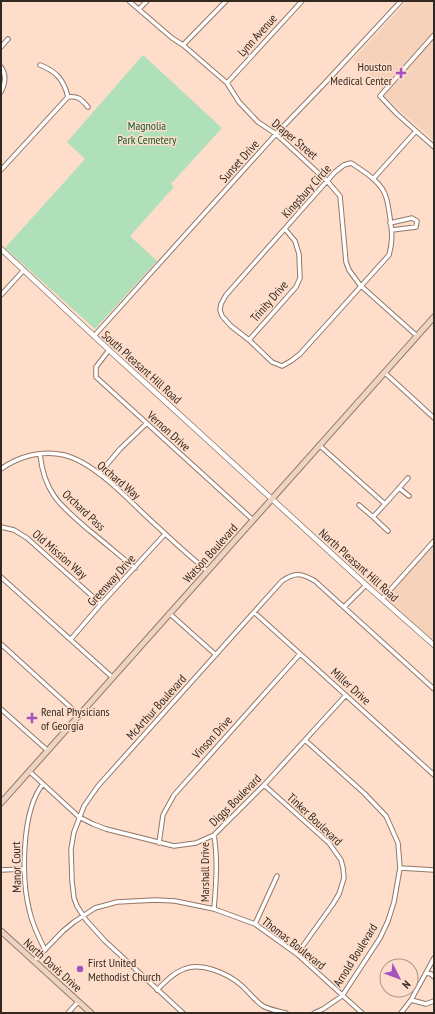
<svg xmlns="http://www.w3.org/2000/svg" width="435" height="1014" font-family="'PT Sans Narrow',sans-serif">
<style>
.built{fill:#f7d2ba}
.green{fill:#afe0ba}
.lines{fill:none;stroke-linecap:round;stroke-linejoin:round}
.minor-casing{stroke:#937766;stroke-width:5.5}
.tertiary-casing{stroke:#937766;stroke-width:6}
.secondary-casing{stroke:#937766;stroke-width:7}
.minor{stroke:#fff;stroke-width:3.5}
.tertiary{stroke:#fff;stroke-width:4.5}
.secondary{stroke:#ecd4c3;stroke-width:5}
.poi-dot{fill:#a551bf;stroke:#fedecb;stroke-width:1.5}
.labels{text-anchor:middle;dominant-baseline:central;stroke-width:3;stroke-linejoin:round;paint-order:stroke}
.street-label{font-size:12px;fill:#342921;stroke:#fedecb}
.poi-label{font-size:12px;fill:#342921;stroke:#fedecb;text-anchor:start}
.park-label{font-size:12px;fill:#0c592c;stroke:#fedecb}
</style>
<rect width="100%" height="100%" fill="#fedecb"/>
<!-- built -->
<path class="built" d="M407 1H434V141L379 91 383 86 353 60Z
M434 544V642L385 599Z"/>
<!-- green -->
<path class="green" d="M143 55 222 128 171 184 174 187 130 236 157 261 95 329 5 248 85 159 67 142Z"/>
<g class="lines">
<defs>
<path id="minor" d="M129 1 172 38 183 45 227 83 239 102 258 122 276 134 328 182 340 196 346 262 349 270 360 285 417 336
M139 9 147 1
M434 35 380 96 397 114 434 147
M183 45 226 1
M1 47 8 39
M1 67C7 75 5 84 1 92
M227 83 302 1
M68 97C79 96 81 99 88 107
M351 163C363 171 382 182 386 197 388 203 389 211 390 218 392 231 393 242 389 255L300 354 291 361 282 366 272 362 249 340 231 326 222 316 220 310 221 304 226 295 335 172 344 165Z
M1 170 68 97C64 80 56 71 40 65
M373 179 416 131
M390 223 412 218 417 221 416 227 392 230
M1 295 24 270
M94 336 276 134 324 84 401 1
M249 340 296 287 300 278 299 254 295 241 285 229
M109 350 96 367V377L252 519
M384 372 434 418
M319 445 385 504 408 478
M40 454C44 494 62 507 90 531 105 543 120 556 135 568
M1 469C19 456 42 450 64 455 93 462 125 496 146 516 166 535 186 553 207 571
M99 474 120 449 146 424
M399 488 409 496
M385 504 373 517 388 531
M359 505 373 517
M1 527 14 530 27 538 101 604
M1 577 112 677
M382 599 434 541
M344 607 366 585
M169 613 216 655
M255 613 434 775
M71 639 101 604 165 534
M1 644 79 715
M1 709 47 750
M305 740 364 793 386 816 398 843 400 868 394 902 388 921 380 938 342 996 323 1009 314 1013
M29 771 79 817 93 824 106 829 174 846 196 843 214 835 264 785 346 695
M43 784C21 811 21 880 30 913 33 926 39 938 45 950
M264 785 329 843 341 860 343 868 344 878 339 894 333 904 297 954
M159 843 163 815 174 795 300 654
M400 868 434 870
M1 870 24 869
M214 909C216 884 218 860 214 835
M255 924 277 876
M34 961 63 931 74 922 95 908 117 902 156 900 175 901 214 909 255 924 297 954 362 1013
M426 973 431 974 434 977
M157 990C165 982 173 973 184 969 201 962 227 973 241 985 248 991 254 1000 263 1006 270 1010 279 1011 286 1013
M411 1000 426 1004 434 1001
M68 1013 78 1002
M183 1013 105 941 86 920 77 906 74 898 72 881 71 849 74 832 84 806 98 786 282 581C296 572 301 573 315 581L434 689
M401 1013 411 1000 434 958"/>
<path id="tertiary" d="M1 249 109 350 366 585 434 645"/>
<path id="secondary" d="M1 803 434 317
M1 931 91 1013"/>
</defs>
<!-- minor casing -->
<use href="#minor" class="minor-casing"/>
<!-- tertiary casing -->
<use href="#tertiary" class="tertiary-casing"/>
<!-- secondary casing -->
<use href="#secondary" class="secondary-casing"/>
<!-- minor -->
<use href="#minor" class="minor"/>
<!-- tertiary -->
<use href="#tertiary" class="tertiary"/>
<!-- secondary -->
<use href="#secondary" class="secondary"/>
</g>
<!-- markers -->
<g class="poi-dot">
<path d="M399 67h4v4h4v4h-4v4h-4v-4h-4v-4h4z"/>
<path d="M30 712h4v4h4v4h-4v4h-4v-4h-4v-4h4z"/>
<circle cx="80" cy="969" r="4"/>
</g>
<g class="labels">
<!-- street labels -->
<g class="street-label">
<text transform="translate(257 35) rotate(-48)">Lynn Avenue</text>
<text transform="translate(295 139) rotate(40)">Draper Street</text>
<text transform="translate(239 161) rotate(-48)">Sunset Drive</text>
<text transform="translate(306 191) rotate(-48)">Kingsbury Circle</text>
<text transform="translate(269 301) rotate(-49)">Trinity Drive</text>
<text transform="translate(142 367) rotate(42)">South Pleasant Hill Road</text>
<text transform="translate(169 431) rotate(42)">Vernon Drive</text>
<text transform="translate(119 480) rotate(40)">Orchard Way</text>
<text transform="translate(84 510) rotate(43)">Orchard Pass</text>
<text transform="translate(210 553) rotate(-48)">Watson Boulevard</text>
<text transform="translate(60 554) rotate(41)">Old Mission Way</text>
<text transform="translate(359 565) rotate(42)">North Pleasant Hill Road</text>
<text transform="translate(111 580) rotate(-48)">Greenway Drive</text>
<text transform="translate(351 686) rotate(42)">Miller Drive</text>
<text transform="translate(156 707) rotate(-48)">McArthur Boulevard</text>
<text transform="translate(212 737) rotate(-48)">Vinson Drive</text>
<text transform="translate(235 800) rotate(-45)">Diggs Boulevard</text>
<text transform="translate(315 819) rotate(43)">Tinker Boulevard</text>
<text transform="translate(16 867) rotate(-91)">Manor Court</text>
<text transform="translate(204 872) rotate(-90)">Marshall Drive</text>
<text transform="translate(294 943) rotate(38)">Thomas Boulevard</text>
<text transform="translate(355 955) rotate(-58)">Arnold Boulevard</text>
<text transform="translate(53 965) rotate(42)">North Davis Drive</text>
</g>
<!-- poi labels -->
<g class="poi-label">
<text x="392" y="66" text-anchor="end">Houston<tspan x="392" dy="14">Medical Center</tspan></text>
<text x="41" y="711">Renal Physicians<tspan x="41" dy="14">of Georgia</tspan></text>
<text x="88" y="962">First United<tspan x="88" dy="14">Methodist Church</tspan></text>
</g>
<!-- park labels -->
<g class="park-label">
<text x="147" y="125">Magnolia<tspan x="147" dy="14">Park Cemetery</tspan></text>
</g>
</g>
<!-- border -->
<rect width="435" height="1014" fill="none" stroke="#342921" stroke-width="4"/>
<!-- north arrow -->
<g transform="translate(399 978) rotate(132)"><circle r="19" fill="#fedecb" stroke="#ad9687"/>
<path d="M0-3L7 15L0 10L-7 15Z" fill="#a551bf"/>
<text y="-6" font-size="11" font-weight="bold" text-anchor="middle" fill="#342921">N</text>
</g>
</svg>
